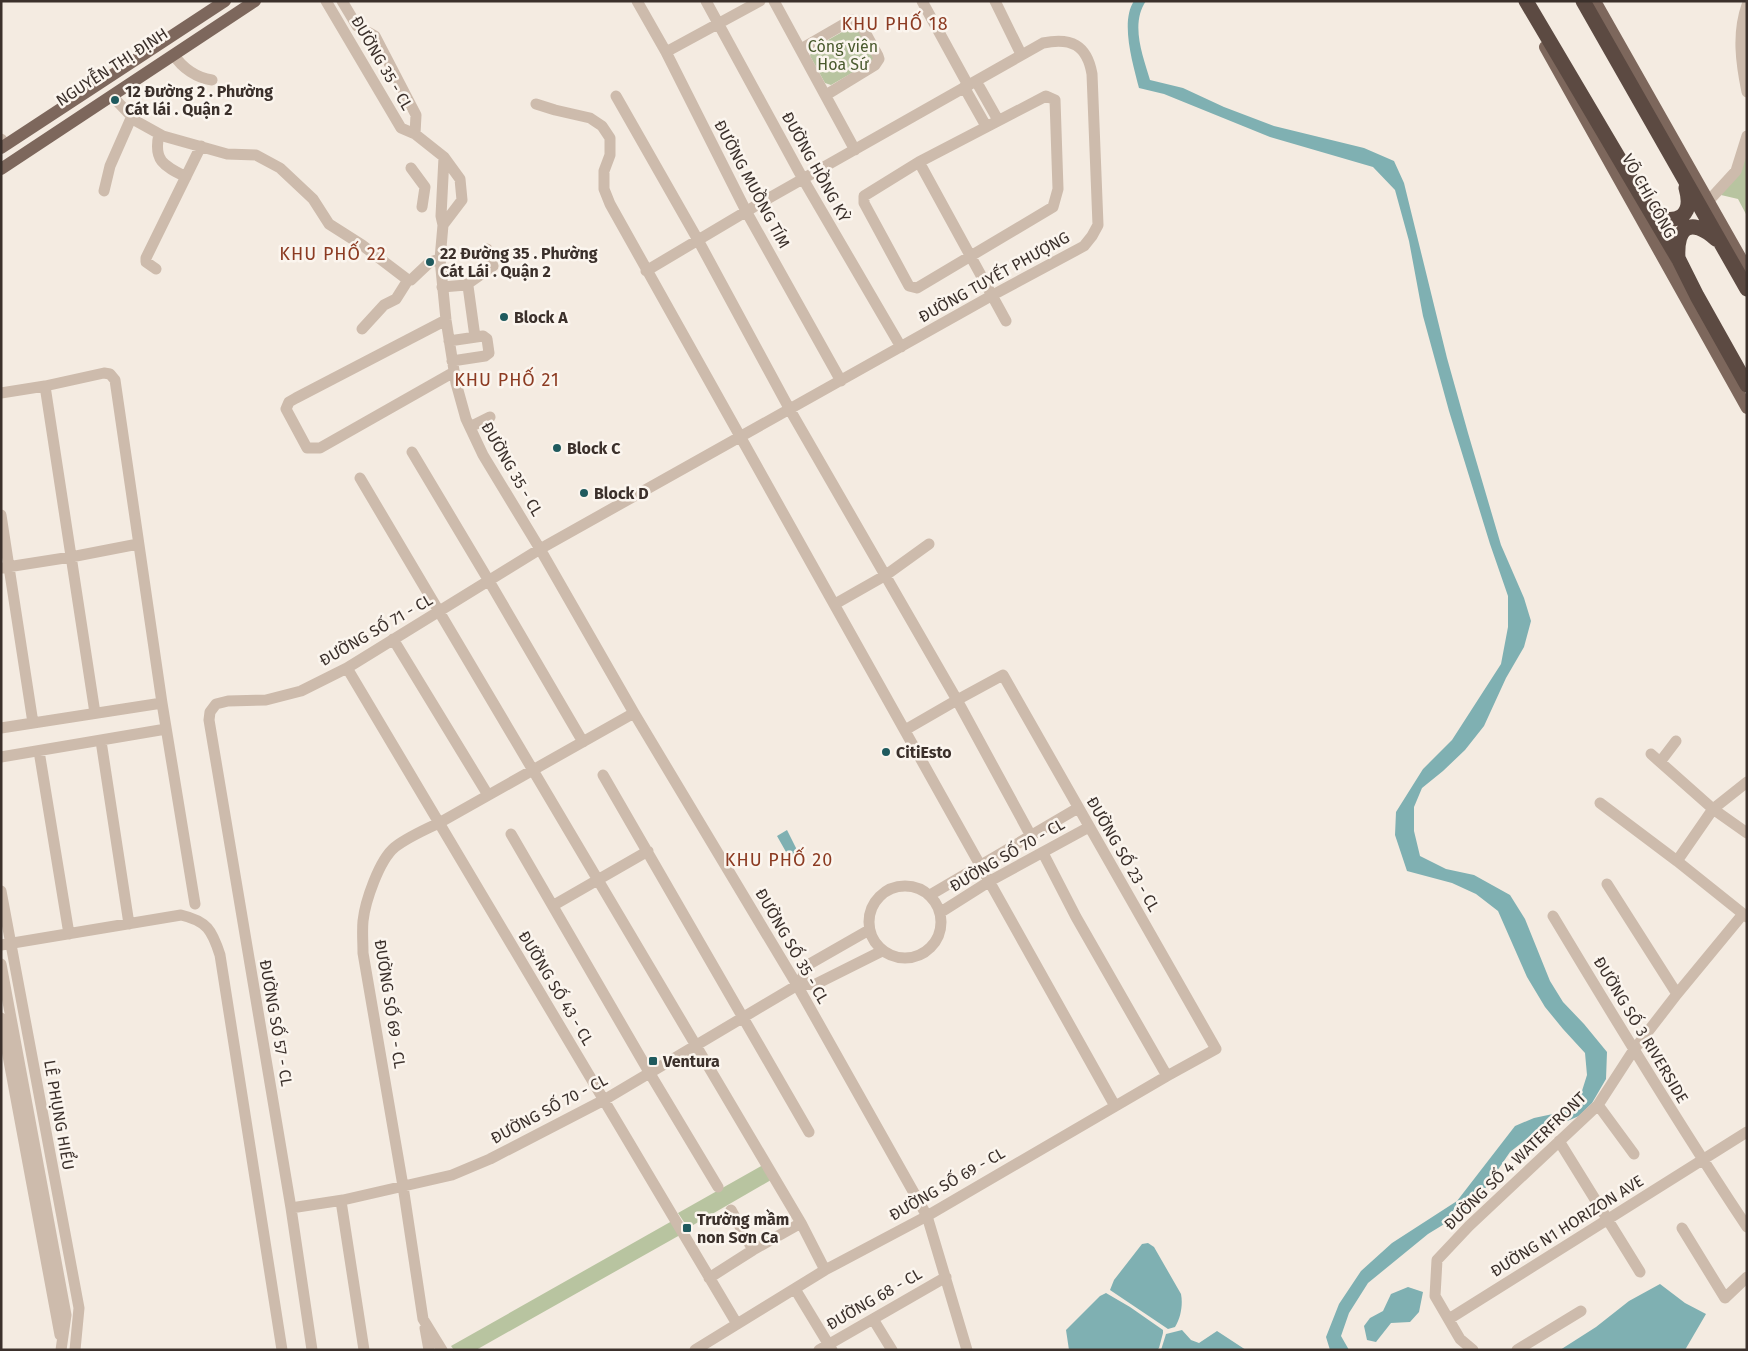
<svg xmlns="http://www.w3.org/2000/svg" width="1748" height="1351" font-family="'Fira Sans',sans-serif">
<style>
.green{fill:#b8c4a0}
.water{fill:#7fb0b2}
.lines{fill:none;stroke-linecap:round;stroke-linejoin:round}
.minor{stroke:#cdbbac;stroke-width:11}
.major{stroke:#7d675c;stroke-width:12}
.highway{stroke:#5c4a42;stroke-width:15}
.poi-dot{fill:#1f5a5e;stroke:#fbf5ee;stroke-width:2}
.labels{text-anchor:middle;dominant-baseline:central;stroke-width:5;stroke-linejoin:round;paint-order:stroke}
.park-label{font-size:16px;fill:#4a5a2e;stroke:#fbf5ee}
.street-label{font-size:16px;fill:#3b302b;stroke:#fbf5ee}
.poi-label{font-size:16px;font-weight:bold;fill:#3b302b;stroke:#fbf5ee;text-anchor:start}
.neighbourhood-label{font-size:18px;letter-spacing:1px;fill:#8c3b22;stroke:#fbf5ee}
</style>
<rect width="100%" height="100%" fill="#f4ebe1"/>
<!-- green -->
<path class="green" d="M851 27 858 28 873 56V61L831 85 825 83 810 56 812 49Z
M1747 157V216L1738 199 1721 195 1743 159Z
M763 1165 771 1180 688 1228 678 1213Z
M672 1221 680 1235 476 1350H454L451 1346Z"/>
<!-- water -->
<path class="water" d="M1134 1H1146C1130 24 1143 56 1150 80L1183 88 1224 107 1274 126 1364 148 1394 161 1404 183 1447 358 1468 433 1501 545 1524 598 1531 621 1524 647 1506 678 1484 726 1465 750 1443 771 1422 788 1414 807V831L1420 856 1446 869 1474 875 1510 895 1525 919 1550 981 1563 1002 1584 1024 1607 1052 1606 1079 1592 1103 1579 1116 1528 1138 1510 1152 1480 1196 1459 1215 1428 1234 1368 1283 1349 1313 1341 1336 1349 1350H1330L1326 1337 1339 1304 1361 1271 1392 1243 1457 1201 1515 1126 1534 1118 1567 1111 1581 1094 1587 1075 1585 1053 1563 1029 1545 1007 1527 977 1498 911 1476 894 1452 883 1407 871 1395 835 1396 812 1423 769 1452 740 1501 664 1508 627V596L1490 544 1449 411 1423 316 1409 241 1395 190 1373 167 1270 137 1164 94 1139 88C1133 64 1120 22 1134 1Z
M787 830 799 854 790 859 777 836Z
M1148 1243 1154 1247 1181 1294C1183 1304 1181 1318 1175 1327L1168 1329 1110 1290 1114 1280 1142 1244Z
M1660 1284 1685 1303 1706 1314 1685 1350H1560L1596 1327 1629 1301Z
M1408 1287 1423 1292 1419 1312 1410 1322 1391 1323 1376 1342 1367 1340 1364 1326 1370 1318 1383 1311 1391 1294Z
M1106 1293 1130 1307 1163 1330V1333L1159 1348 1157 1350H1069L1066 1330 1100 1296Z
M1182 1330 1191 1340 1199 1343 1217 1331 1246 1350H1161L1166 1334Z"/>
<g class="lines">
<!-- minor -->
<path class="minor" d="M326 1 401 128 415 134 444 157 460 179 462 200 443 225
M342 1 357 26 375 36 416 115 415 134
M637 1 666 52 746 211 841 381
M706 1 803 179 901 347
M774 1 855 150
M922 1 968 85
M995 1 1021 54
M1747 5C1737 33 1741 63 1747 92
M801 49 851 20 857 21 860 23 878 56 879 59 875 65 826 95
M666 52 760 1
M174 55C182 68 197 78 212 80
M976 81 998 120
M964 87 986 126
M112 96 136 121 163 136 227 154 256 155 280 168 313 199 329 224 362 245 408 280H411L430 262 440 259
M616 96 698 240 790 410 957 700 1031 836
M1046 96 1055 100 1058 189 1053 207 917 288 909 286 864 203V196L919 162Z
M536 104 555 110 590 118 602 126 610 138V155L604 171V189L610 204 1115 1106
M159 134C153 161 164 166 186 177
M1 139 2 140
M444 157 441 216 443 225 440 259 446 320 456 383 466 419 483 455 540 549 634 713 797 985 927 1216 967 1350
M919 162 1006 321
M411 168 425 187 422 207
M104 191 110 166 132 116
M1703 207 1736 171 1747 136
M156 269 146 262V258L201 146
M466 285 493 266 487 249
M442 287 466 285 468 286 475 337
M446 320 296 398 289 402 286 409 307 448H320L454 372
M362 329 384 305 396 299 408 280
M449 341 483 336 487 339 489 353 485 356 452 361
M45 386 104 373 110 374 115 380 162 703 195 904
M1 393 45 386 95 713
M470 427 490 417
M412 452 489 581 583 742
M360 478 801 1223 825 1270
M1 515 33 723
M1 568 71 557 138 544
M835 604 886 575 929 544
M393 639 488 795
M347 668 737 1324
M1 728 162 703
M101 741 129 924
M39 751 69 934
M1651 754 1713 809 1747 833
M1 757 166 729
M1660 762 1676 741
M603 775 809 1132
M1600 803 1677 861 1747 917
M511 834 649 1072 718 1187
M1043 853 1076 917 1167 1076
M1677 861 1713 809 1747 782
M1607 884 1677 994
M869 922a36 36 0 1 1 72 0a36 36 0 1 1-72 0Z
M1 891 79 1308 75 1350
M930 895 1078 808
M554 905 648 851
M941 912 990 881 1089 827
M1553 916C1616 1021 1679 1125 1747 1227
M1 945 181 915C207 921 212 930 220 955L282 1350
M1 964 66 1315 61 1350
M801 983 806 966 869 930
M1 1018 60 1335
M1598 1105 1634 1154
M1559 1141 1640 1272
M341 1201 364 1350
M291 1208 343 1200 452 1175 490 1159 604 1100 801 983 814 985 882 951
M731 1210 753 1250
M1682 1228 1725 1298 1747 1277
M709 1278 753 1250 801 1223
M795 1289 832 1350
M873 1319 892 1350
M1449 1319 1747 1132
M425 1328 429 1350
M312 1350 291 1208 209 720 210 712 216 704 228 701 266 700 301 691 347 668 540 549 991 296 1084 246 1092 236 1098 225 1092 74C1087 45 1071 37 1043 43L762 202 646 271
M442 1350 423 1319 403 1186 363 953C363 942 362 931 363 921 365 902 379 860 395 847 408 837 424 830 439 823L634 713
M695 1350 825 1270 927 1216 1167 1076 1216 1049 1003 675 957 700 905 730
M819 1350 946 1277
M1473 1350 1460 1339 1435 1296 1437 1260 1469 1226 1598 1105 1633 1051 1677 994 1743 914
M1517 1350 1581 1311"/>
<!-- major -->
<path class="major" d="M1595 1 1747 269
M1545 47 1747 408
M1 148 225 1
M1 169 255 1"/>
<!-- highway -->
<path class="highway" d="M1526 1 1679 260 1697 296 1747 385
M1583 1 1747 289
M1653 216C1678 225 1694 216 1686 188
M1678 258C1676 226 1691 217 1716 239"/>
</g>
<!-- markers -->
<g class="poi-dot">
<circle cx="115" cy="100" r="5"/>
<circle cx="430" cy="262" r="5"/>
<circle cx="504" cy="317" r="5"/>
<circle cx="557" cy="448" r="5"/>
<circle cx="584" cy="493" r="5"/>
<circle cx="886" cy="752" r="5"/>
<rect x="648" y="1056" width="10" height="10" rx="2.5"/>
<rect x="682" y="1223" width="10" height="10" rx="2.5"/>
</g>
<g class="labels">
<!-- park labels -->
<g class="park-label">
<text x="843" y="46">Công viên<tspan x="843" dy="18">Hoa Sứ</tspan></text>
</g>
<!-- street labels -->
<g class="street-label">
<text transform="translate(382 63) rotate(60)">ĐƯỜNG 35 - CL</text>
<text transform="translate(112 67) rotate(-33)">NGUYỄN THỊ ĐỊNH</text>
<text transform="translate(816 167) rotate(61)">ĐƯỜNG HỒNG KỲ</text>
<text transform="translate(752 184) rotate(62)">ĐƯỜNG MUỒNG TÍM</text>
<text transform="translate(1649 196) rotate(61)">VÕ CHÍ CÔNG</text>
<text transform="translate(994 277) rotate(-29)">ĐƯỜNG TUYẾT PHƯỢNG</text>
<text transform="translate(512 469) rotate(60)">ĐƯỜNG 35 - CL</text>
<text transform="translate(376 630) rotate(-30)">ĐƯỜNG SỐ 71 - CL</text>
<text transform="translate(1123 854) rotate(60)">ĐƯỜNG SỐ 23 - CL</text>
<text transform="translate(1007 855) rotate(-30)">ĐƯỜNG SỐ 70 - CL</text>
<text transform="translate(792 946) rotate(60)">ĐƯỜNG SỐ 35 - CL</text>
<text transform="translate(556 988) rotate(59)">ĐƯỜNG SỐ 43 - CL</text>
<text transform="translate(390 1004) rotate(81)">ĐƯỜNG SỐ 69 - CL</text>
<text transform="translate(276 1023) rotate(80)">ĐƯỜNG SỐ 57 - CL</text>
<text transform="translate(1641 1030) rotate(59)">ĐƯỜNG SỐ 3 RIVERSIDE</text>
<text transform="translate(549 1109) rotate(-28)">ĐƯỜNG SỐ 70 - CL</text>
<text transform="translate(59 1115) rotate(80)">LÊ PHỤNG HIỂU</text>
<text transform="translate(1515 1161) rotate(-44)">ĐƯỜNG SỐ 4 WATERFRONT</text>
<text transform="translate(947 1184) rotate(-30)">ĐƯỜNG SỐ 69 - CL</text>
<text transform="translate(1567 1226) rotate(-32)">ĐƯỜNG N1 HORIZON AVE</text>
<text transform="translate(874 1299) rotate(-30)">ĐƯỜNG 68 - CL</text>
</g>
<!-- poi labels -->
<g class="poi-label">
<text x="125" y="91">12 Đường 2 . Phường<tspan x="125" dy="18">Cát lái . Quận 2</tspan></text>
<text x="440" y="253">22 Đường 35 . Phường<tspan x="440" dy="18">Cát Lái . Quận 2</tspan></text>
<text x="514" y="317">Block A</text>
<text x="567" y="448">Block C</text>
<text x="594" y="493">Block D</text>
<text x="896" y="752">CitiEsto</text>
<text x="663" y="1061">Ventura</text>
<text x="697" y="1219">Trường mầm<tspan x="697" dy="18">non Sơn Ca</tspan></text>
</g>
<!-- neighbourhood labels -->
<g class="neighbourhood-label">
<text x="895" y="24">KHU PHỐ 18</text>
<text x="333" y="254">KHU PHỐ 22</text>
<text x="507" y="380">KHU PHỐ 21</text>
<text x="779" y="860">KHU PHỐ 20</text>
</g>
</g>
<!-- border -->
<rect width="1748" height="1351" fill="none" stroke="#3b302b" stroke-width="5"/>
</svg>
